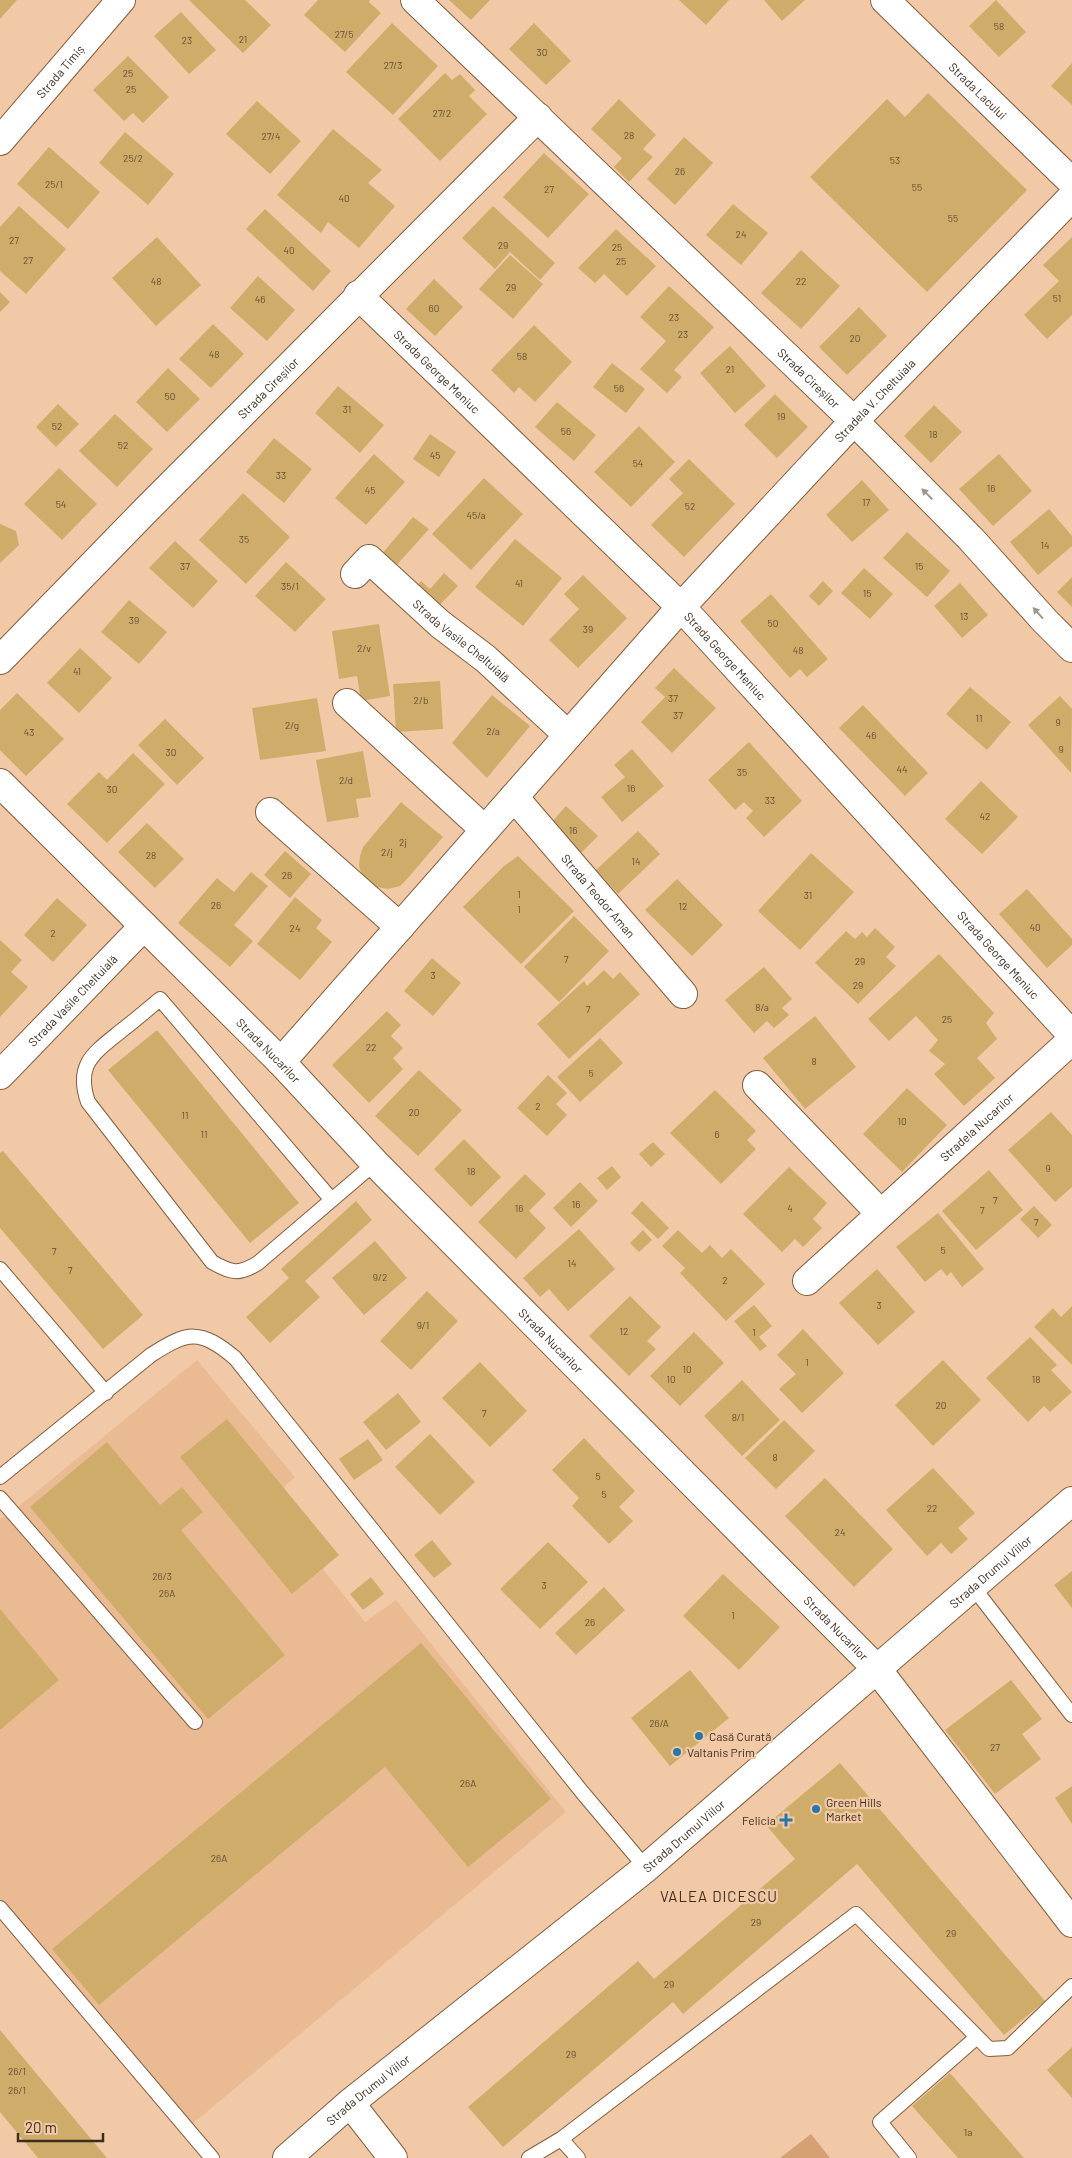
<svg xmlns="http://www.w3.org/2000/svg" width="1072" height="2158" font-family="Barlow,sans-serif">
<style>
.built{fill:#eabb93}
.green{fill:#d5a072}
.building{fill:#d0ac6b}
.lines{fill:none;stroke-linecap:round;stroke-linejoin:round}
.service-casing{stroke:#825e3e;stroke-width:16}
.minor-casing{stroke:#825e3e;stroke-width:30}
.service{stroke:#fff;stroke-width:14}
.minor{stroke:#fff;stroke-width:28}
.oneway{fill:#9e968f}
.poi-dot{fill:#2977a9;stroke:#f2c9a6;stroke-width:2}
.labels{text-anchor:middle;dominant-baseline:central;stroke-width:4.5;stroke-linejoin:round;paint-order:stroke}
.number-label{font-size:10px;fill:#624d32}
.street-label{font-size:12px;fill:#3d2d1f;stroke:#f2c9a6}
.poi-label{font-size:12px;fill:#3d2d1f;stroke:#f2c9a6;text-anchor:start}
.quarter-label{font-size:15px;letter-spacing:1px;fill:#3d2d1f;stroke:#f2c9a6}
</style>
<rect width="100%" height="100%" fill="#f2c9a6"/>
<!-- built -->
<path class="built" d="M197 1360 295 1477 272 1497 326 1566 323 1569 365 1622 396 1600 566 1812 185 2130 0 1908V1519L7 1516Z"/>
<!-- green -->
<path class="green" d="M811 2134 830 2158H780Z"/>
<!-- building -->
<path class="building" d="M0 0H17L0 19Z
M189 0H245L271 25 243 53Z
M318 0H370L369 2 381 13 345 52 304 15Z
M449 0H490L471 20Z
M679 0H729L706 25Z
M764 0H805L782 21Z
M996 0 1026 32 999 57 969 26Z
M181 12 216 50 189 74 154 36Z
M392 23 438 66 393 115 346 72Z
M534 23 571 61 546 85 509 49Z
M128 56 169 97 143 123 133 113 124 121 93 90Z
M1072 63V105L1051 86Z
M445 73 452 80 460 74 475 90 469 96 487 114 440 161 398 119Z
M928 93 1027 190 927 292 810 177 887 99 905 117Z
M619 99 656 135 643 149 653 157 629 182 614 167 622 158 591 129Z
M257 101 301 141 270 174 226 134Z
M333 129 382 170 368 183 395 206 359 248 328 222 321 233 277 195Z
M125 132 174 174 148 205 99 163Z
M684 137 713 163 675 205 647 179Z
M49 147 100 192 68 229 17 184Z
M544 153 589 194 548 238 503 197Z
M733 204 768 233 741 265 706 235Z
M19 206 66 249 26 294 0 271V227Z
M493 206 555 263 540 280 510 252 495 269 462 238Z
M265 209 331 271 313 291 246 229Z
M616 229 656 266 627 296 604 274 595 283 578 268Z
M157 237 201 285 156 326 112 278Z
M1072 237V315L1047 339 1024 315 1059 281 1043 265Z
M801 250 840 286 801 329 761 293Z
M510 255 543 284 513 319 479 289Z
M258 276 295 310 267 341 230 308Z
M434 279 463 307 435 336 406 309Z
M669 286 714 327 674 370 682 377 667 393 640 369 666 341 640 317Z
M0 292 10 302 0 312Z
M859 307 887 336 847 375 819 347Z
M213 324 244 354 211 388 179 359Z
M534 325 572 362 535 402 519 387 514 393 491 370Z
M730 346 766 386 735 413 700 373Z
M612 363 645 389 626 413 593 387Z
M168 368 200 399 167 432 136 402Z
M338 386 384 425 360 453 315 413Z
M775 394 808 427 777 458 744 425Z
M557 402 596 435 574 461 535 427Z
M58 404 79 424 56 447 36 427Z
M934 405 962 432 931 463 904 436Z
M115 414 153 449 117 487 79 451Z
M639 426 675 462 631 507 594 472Z
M430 434 456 452 439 477 413 459Z
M274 438 312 469 284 503 246 472Z
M374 454 405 482 366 525 335 498Z
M999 454 1032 491 993 526 959 489Z
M689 459 735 504 684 557 651 525 683 493 669 479Z
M59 468 97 504 62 540 24 504Z
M484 478 523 514 471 570 432 534Z
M862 480 889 510 852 542 826 515Z
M243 493 290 537 246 584 199 540Z
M1049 509 1072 536V546L1038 575 1010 542Z
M413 517 429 529 395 567 381 555Z
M0 524 16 531 19 545 0 563Z
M907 532 950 571 927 597 883 558Z
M515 539 562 578 523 626 475 587Z
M175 541 218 581 193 608 149 568Z
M286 562 326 599 295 632 255 596Z
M864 568 893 594 870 619 841 593Z
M444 573 458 586 434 611 412 592 421 581 430 589Z
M583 575 627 618 578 668 549 640 579 609 564 594Z
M1072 577V607L1057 592Z
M823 581 833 591 819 606 809 596Z
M960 583 988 615 962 638 934 606Z
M771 594 828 659 807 677 800 669 790 678 740 621Z
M129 600 167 632 139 664 101 632Z
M379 624 390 696 361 701 357 676 339 679 332 631Z
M80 648 112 678 79 713 47 683Z
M674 668 716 708 672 753 641 722 665 697 655 688Z
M440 681 443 729 396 732 393 684Z
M970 687 1011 722 987 750 946 714Z
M17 693 64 739 26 776 0 750V710Z
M492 695 530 726 487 778 452 743Z
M1060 696 1072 709 1071 773 1028 725Z
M317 698 326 751 260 760 252 708Z
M863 705 928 773 905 796 839 728Z
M165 719 204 758 177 785 138 745Z
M749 742 802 801 764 837 746 818 753 811 744 802 735 810 708 780Z
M632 749 664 786 622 822 601 797 625 777 614 765Z
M363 751 371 797 356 799 359 817 327 822 316 760Z
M133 753 165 784 107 843 67 804 99 772 107 780Z
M981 781 1018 817 982 854 945 819Z
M401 802 443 837 407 879 400 886 388 889 377 887 362 875 359 866 360 856 363 847Z
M566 806 598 836 580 854 549 825Z
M147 823 184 859 155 888 118 852Z
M638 831 660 854 618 894 596 870Z
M285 851 311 874 290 898 264 875Z
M811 853 854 892 800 950 758 911Z
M518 856 574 911 521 964 463 907 504 866Z
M251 872 268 886 234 925 253 941 230 967 178 923 217 878 234 892Z
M677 879 723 925 692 956 645 910Z
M1027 889 1072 939V945L1047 968 999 914Z
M295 897 322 920 316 928 332 942 300 980 257 944Z
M57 898 87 925 53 962 24 935Z
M574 916 609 951 559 1002 524 967Z
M875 928 895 947 886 957 896 966 858 1004 815 963 846 931 855 939 862 932 867 937Z
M0 940 22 960 11 972 28 987 0 1017Z
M939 954 994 1013 986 1023 997 1039 977 1058 995 1078 964 1106 934 1074 945 1064 929 1051 938 1040 916 1016 889 1041 868 1019Z
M432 958 461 983 433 1016 404 991Z
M764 967 792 999 782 1008 789 1015 774 1028 767 1021 754 1033 725 1000Z
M604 970 613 979 620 972 640 994 569 1059 537 1024 584 981 587 986Z
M387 1011 401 1025 391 1036 403 1048 393 1058 403 1069 369 1103 332 1065Z
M815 1016 856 1067 805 1109 763 1058Z
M157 1030 299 1203 250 1243 108 1070Z
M600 1038 623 1063 580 1102 557 1077Z
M419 1070 462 1110 418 1156 375 1116Z
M548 1075 567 1093 556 1104 567 1115 547 1136 517 1108Z
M907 1088 947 1125 902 1172 863 1134Z
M715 1090 756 1131 747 1140 756 1149 721 1184 670 1133Z
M1051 1112 1072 1135V1187L1055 1202 1008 1150Z
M464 1139 501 1177 471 1207 434 1169Z
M653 1142 665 1154 651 1167 639 1154Z
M3 1151 143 1315 103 1349 0 1228V1153Z
M612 1166 621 1177 607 1190 597 1178Z
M789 1167 827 1203 813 1219 822 1228 803 1247 795 1239 782 1252 743 1214Z
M989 1170 1023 1210 976 1250 942 1211Z
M525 1174 546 1194 529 1211 546 1228 516 1259 478 1222Z
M580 1182 598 1201 571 1227 553 1208Z
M356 1201 372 1220 305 1281 320 1297 270 1343 246 1317 289 1278 281 1269Z
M642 1201 669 1228 658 1239 631 1213Z
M1034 1206 1052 1225 1038 1238 1020 1219Z
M938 1213 984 1269 962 1287 951 1272 947 1276 941 1269 925 1282 896 1247Z
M579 1229 615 1269 568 1311 549 1289 540 1297 523 1278Z
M643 1230 652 1240 639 1252 630 1243Z
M678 1230 702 1253 710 1245 722 1258 731 1249 765 1284 726 1321 680 1273 685 1268 662 1246Z
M375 1241 407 1278 364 1315 332 1278Z
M877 1269 915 1312 878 1345 839 1303Z
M427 1291 458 1321 411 1370 380 1341Z
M630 1296 661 1327 647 1341 656 1349 629 1376 589 1336Z
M754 1305 772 1326 759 1337 767 1346 760 1351 734 1321Z
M1072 1306V1365L1034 1327 1053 1308 1061 1317Z
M803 1329 844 1373 802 1413 779 1389 796 1374 777 1355Z
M694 1332 724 1363 680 1406 650 1376Z
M1030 1337 1057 1365 1051 1370 1072 1392 1050 1412 1044 1406 1028 1422 986 1378Z
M943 1360 981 1400 933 1446 895 1405Z
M480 1362 527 1411 490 1447 442 1398Z
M742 1380 780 1420 742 1456 704 1416Z
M398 1393 421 1422 386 1450 363 1422Z
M227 1419 339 1555 292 1594 180 1457Z
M784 1420 815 1451 776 1489 745 1458Z
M430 1434 475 1482 440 1515 395 1467Z
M584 1438 635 1491 619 1507 633 1521 609 1544 572 1506 579 1498 552 1470Z
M368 1439 383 1460 354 1480 339 1459Z
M107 1442 160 1505 182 1487 203 1512 181 1530 285 1655 208 1719 30 1507Z
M933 1468 975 1513 958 1528 968 1539 951 1554 941 1543 927 1556 886 1510Z
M825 1478 893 1549 854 1587 785 1516Z
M432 1540 452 1564 434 1578 414 1555Z
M548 1542 588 1582 540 1629 500 1589Z
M1072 1571V1608L1054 1585Z
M723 1574 780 1627 739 1670 683 1616Z
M371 1577 384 1594 363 1610 350 1594Z
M604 1587 625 1610 576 1655 555 1633Z
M0 1609 59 1680 0 1730Z
M421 1643 551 1799 468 1867 385 1767 99 2005 52 1949Z
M690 1670 729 1718 670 1766 631 1718Z
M1011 1680 1042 1719 1022 1734 1041 1759 995 1794 945 1730Z
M840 1763 1045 2001 1004 2035 857 1864 683 2014 673 2002 503 2147 468 2107 638 1961 654 1979 795 1859 766 1825Z
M1072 1786V1824L1055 1798Z
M0 2030 107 2158H38L0 2112Z
M1072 2047V2098L1047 2070Z
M950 2073 1024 2158H958L912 2106Z"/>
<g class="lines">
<defs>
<path id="service" d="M331 1199 160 999C147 1010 134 1021 121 1031 94 1053 75 1064 88 1102L212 1262C231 1273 239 1275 258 1263L375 1163
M0 1269 106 1393
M0 1477 151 1355C188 1331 200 1329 235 1358L582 1792 646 1868
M0 1498 195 1722
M973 1587 1072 1715
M0 1908 212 2158
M561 2139 578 2158
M529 2158 561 2139 856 1914 989 2049 1008 2048 1072 1986
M909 2158 880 2122 977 2037"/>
<g id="minor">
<path id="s1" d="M415 0 854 421 971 539 1045 621 1072 648"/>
<path id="s2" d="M885 0 1072 182"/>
<path id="s3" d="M0 141 121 0"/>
<path id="s4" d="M358 295 681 607 1072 1035"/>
<path id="s5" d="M355 574 369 559 440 624 486 659 568 735"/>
<path id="s6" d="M0 660 145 511 538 117"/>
<path d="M347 703 485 830"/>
<path id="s7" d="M0 783 281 1062 375 1163 877 1669 1072 1923"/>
<path id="s8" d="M514 797 683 994"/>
<path d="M270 812 400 927"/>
<path id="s9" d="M281 1062 681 607 854 421 1072 197"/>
<path id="s10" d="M0 1075 144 926"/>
<path d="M757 1085 880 1213"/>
<path id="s11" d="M807 1281 1072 1040"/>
<path d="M350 2103 393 2158"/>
<path id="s12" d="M287 2158 350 2103 646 1868 1072 1501"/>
</g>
</defs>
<!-- service casing -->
<use href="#service" class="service-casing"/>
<!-- minor casing -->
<use href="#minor" class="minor-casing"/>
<!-- service -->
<use href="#service" class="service"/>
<!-- minor -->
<use href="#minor" class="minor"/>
</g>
<!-- one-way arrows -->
<defs><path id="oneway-solid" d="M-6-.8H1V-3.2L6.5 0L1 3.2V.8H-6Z" transform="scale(1.25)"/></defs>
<g class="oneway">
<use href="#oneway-solid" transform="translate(927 494) rotate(-135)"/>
<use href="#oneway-solid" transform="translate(1038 613) rotate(-132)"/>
</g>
<!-- markers -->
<g class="poi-dot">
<circle cx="699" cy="1736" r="5"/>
<circle cx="677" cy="1752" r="5"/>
<circle cx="816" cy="1809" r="5"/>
<path d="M783.5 1812.5h5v5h5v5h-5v5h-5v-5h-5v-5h5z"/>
</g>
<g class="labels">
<!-- number labels -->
<g class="number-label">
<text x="999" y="26">58</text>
<text x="344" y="34">27/5</text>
<text x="243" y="39">21</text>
<text x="187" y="40">23</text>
<text x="542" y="52">30</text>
<text x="393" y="65">27/3</text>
<text x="128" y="73">25</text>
<text x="131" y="89">25</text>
<text x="442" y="113">27/2</text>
<text x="629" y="135">28</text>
<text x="271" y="136">27/4</text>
<text x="133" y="158">25/2</text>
<text x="895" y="160">53</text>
<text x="680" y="171">26</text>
<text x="54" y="184">25/1</text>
<text x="917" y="187">55</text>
<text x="549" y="189">27</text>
<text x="344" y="198">40</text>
<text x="953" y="218">55</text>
<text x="741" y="234">24</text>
<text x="14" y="240">27</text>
<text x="503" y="245">29</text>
<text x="617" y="247">25</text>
<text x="289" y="250">40</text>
<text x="28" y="260">27</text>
<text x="621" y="261">25</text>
<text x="156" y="281">48</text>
<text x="801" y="281">22</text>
<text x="511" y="287">29</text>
<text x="1057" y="298">51</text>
<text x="260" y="299">46</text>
<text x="434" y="308">60</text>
<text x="674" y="317">23</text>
<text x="683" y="334">23</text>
<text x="855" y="338">20</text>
<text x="214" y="354">48</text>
<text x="522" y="356">58</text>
<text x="730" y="369">21</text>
<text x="619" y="388">56</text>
<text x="170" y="396">50</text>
<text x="347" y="409">31</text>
<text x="781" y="416">19</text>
<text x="57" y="426">52</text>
<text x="566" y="431">56</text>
<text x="933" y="434">18</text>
<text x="123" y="445">52</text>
<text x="435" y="455">45</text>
<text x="638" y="463">54</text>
<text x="281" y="475">33</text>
<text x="991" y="488">16</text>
<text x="370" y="490">45</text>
<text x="866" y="502">17</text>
<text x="61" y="504">54</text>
<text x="690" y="506">52</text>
<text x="476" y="515">45/a</text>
<text x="244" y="539">35</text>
<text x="1045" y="545">14</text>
<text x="185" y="566">37</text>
<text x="919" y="566">15</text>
<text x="519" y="583">41</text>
<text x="290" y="586">35/1</text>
<text x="867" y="593">15</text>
<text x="964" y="616">13</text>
<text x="134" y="620">39</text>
<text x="773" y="623">50</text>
<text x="588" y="629">39</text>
<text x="364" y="648">2/v</text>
<text x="798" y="650">48</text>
<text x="77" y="671">41</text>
<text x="673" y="698">37</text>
<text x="421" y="700">2/b</text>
<text x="678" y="715">37</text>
<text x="979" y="718">11</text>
<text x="1058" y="722">9</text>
<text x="292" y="725">2/g</text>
<text x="493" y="731">2/a</text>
<text x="29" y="732">43</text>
<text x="871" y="735">46</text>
<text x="1061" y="749">9</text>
<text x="171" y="752">30</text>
<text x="902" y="769">44</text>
<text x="742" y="772">35</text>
<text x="346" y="780">2/d</text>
<text x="631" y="788">16</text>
<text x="112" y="789">30</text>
<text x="770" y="800">33</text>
<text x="985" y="816">42</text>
<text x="573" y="830">16</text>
<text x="403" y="842">2j</text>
<text x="387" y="852">2/j</text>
<text x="151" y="855">28</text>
<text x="636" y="861">14</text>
<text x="287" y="875">26</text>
<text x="519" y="894">1</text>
<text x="808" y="895">31</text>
<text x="216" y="905">26</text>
<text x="683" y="906">12</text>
<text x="519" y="909">1</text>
<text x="1035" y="927">40</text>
<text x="295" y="928">24</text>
<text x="53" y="933">2</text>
<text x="566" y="959">7</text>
<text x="860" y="961">29</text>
<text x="433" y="975">3</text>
<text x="858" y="985">29</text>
<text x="762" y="1007">8/a</text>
<text x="588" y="1009">7</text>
<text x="947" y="1019">25</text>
<text x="371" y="1047">22</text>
<text x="814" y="1061">8</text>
<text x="591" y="1073">5</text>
<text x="538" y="1106">2</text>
<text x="414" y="1112">20</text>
<text x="185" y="1115">11</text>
<text x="902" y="1121">10</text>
<text x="204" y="1134">11</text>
<text x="717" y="1134">6</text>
<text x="1048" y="1168">9</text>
<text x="471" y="1171">18</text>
<text x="995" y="1200">7</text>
<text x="576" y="1204">16</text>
<text x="519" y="1208">16</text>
<text x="790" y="1208">4</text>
<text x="982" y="1210">7</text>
<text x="1036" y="1222">7</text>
<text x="943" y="1250">5</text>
<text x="54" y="1251">7</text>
<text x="572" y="1263">14</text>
<text x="70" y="1270">7</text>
<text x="380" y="1277">9/2</text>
<text x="725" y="1280">2</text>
<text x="879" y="1305">3</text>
<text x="423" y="1325">9/1</text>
<text x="624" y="1331">12</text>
<text x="754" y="1332">1</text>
<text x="807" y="1362">1</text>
<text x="687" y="1369">10</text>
<text x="671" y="1379">10</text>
<text x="1036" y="1379">18</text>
<text x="941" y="1405">20</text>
<text x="484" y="1413">7</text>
<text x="738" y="1417">8/1</text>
<text x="775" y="1457">8</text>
<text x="598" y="1476">5</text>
<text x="604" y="1494">5</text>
<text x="932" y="1508">22</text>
<text x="840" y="1532">24</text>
<text x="162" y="1576">26/3</text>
<text x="544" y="1585">3</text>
<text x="167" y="1593">26A</text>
<text x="733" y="1615">1</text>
<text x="590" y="1622">26</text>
<text x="659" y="1723">26/A</text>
<text x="995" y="1747">27</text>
<text x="468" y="1783">26A</text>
<text x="219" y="1858">26A</text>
<text x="756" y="1922">29</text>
<text x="951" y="1933">29</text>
<text x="669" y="1984">29</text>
<text x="571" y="2054">29</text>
<text x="17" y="2071">26/1</text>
<text x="17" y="2090">26/1</text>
<text x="968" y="2132">1a</text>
</g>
<!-- street labels -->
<g class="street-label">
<text stroke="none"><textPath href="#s3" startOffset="92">Strada Timiș</textPath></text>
<text stroke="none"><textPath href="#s2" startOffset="130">Strada Lacului</textPath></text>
<text stroke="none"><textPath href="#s4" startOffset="110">Strada George Meniuc</textPath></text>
<text stroke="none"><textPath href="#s1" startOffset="546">Strada Cireșilor</textPath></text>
<text stroke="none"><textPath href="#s6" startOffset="382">Strada Cireșilor</textPath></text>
<text stroke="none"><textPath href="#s9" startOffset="889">Stradela V. Cheltuiala</textPath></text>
<text stroke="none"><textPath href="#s5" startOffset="144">Strada Vasile Cheltuială</textPath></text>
<text stroke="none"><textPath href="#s4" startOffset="515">Strada George Meniuc</textPath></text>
<text stroke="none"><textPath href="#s8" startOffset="130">Strada Teodor Aman</textPath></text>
<text stroke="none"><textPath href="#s4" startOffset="920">Strada George Meniuc</textPath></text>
<text stroke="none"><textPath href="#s10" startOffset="104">Strada Vasile Cheltuială</textPath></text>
<text stroke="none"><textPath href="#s7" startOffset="379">Strada Nucarilor</textPath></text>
<text stroke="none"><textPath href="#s11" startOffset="229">Stradela Nucarilor</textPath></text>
<text stroke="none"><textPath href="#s7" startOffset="784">Strada Nucarilor</textPath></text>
<text stroke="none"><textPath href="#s12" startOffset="916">Strada Drumul Viilor</textPath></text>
<text stroke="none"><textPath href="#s7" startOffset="1189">Strada Nucarilor</textPath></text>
<text stroke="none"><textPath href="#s12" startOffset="511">Strada Drumul Viilor</textPath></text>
<text stroke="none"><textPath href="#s12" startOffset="106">Strada Drumul Viilor</textPath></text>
</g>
<!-- poi labels -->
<g class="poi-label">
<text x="709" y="1736">Casă Curată</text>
<text x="687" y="1752">Valtanis Prim</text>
<text x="826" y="1802">Green Hills<tspan x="826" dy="14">Market</tspan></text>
<text x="776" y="1820" text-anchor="end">Felicia</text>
</g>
<!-- quarter labels -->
<g class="quarter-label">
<text x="719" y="1896">VALEA DICESCU</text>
</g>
</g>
<!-- scale -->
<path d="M18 2133v8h85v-8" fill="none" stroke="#3d2d1f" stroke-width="2.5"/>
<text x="25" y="2133" font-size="15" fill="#3d2d1f" stroke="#f2c9a6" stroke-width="4" paint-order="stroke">20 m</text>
</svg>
